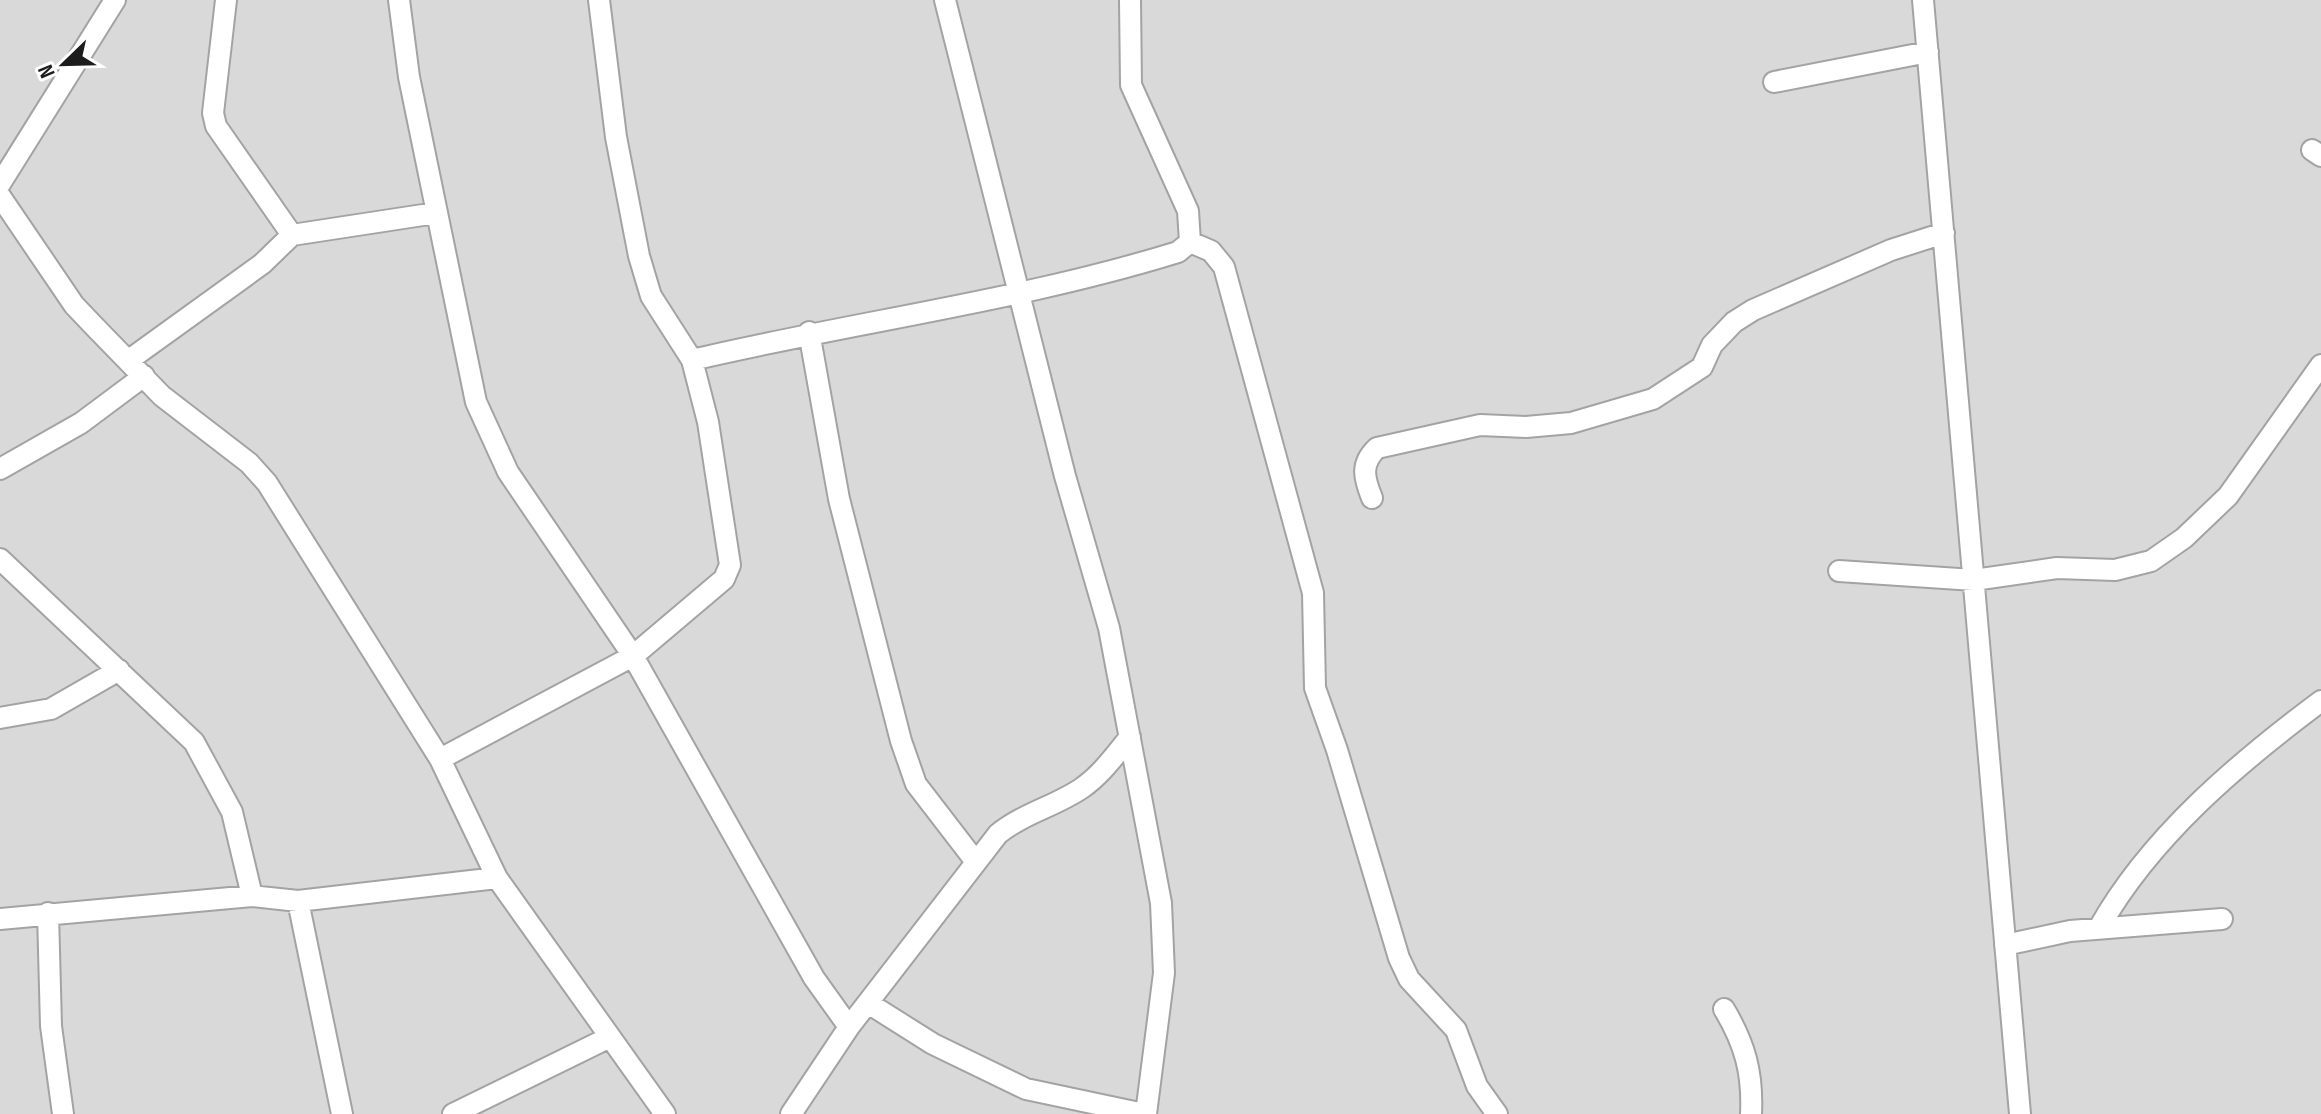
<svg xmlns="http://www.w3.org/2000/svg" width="2321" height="1114" font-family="'Sofia Sans Condensed',sans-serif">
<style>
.residential{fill:#dad9d9}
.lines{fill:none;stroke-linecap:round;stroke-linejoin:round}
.minor-casing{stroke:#a3a3a3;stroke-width:24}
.minor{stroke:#fff;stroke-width:20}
</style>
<rect width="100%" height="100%" fill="#efeee0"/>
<!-- residential -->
<path class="residential" d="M0 0H2321V1114H0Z"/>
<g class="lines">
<defs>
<path id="minor" d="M226 0 213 113 216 126 292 235
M399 0 409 77 476 402 508 472 633 656 814 978 849 1027
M945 0 1065 476 1109 628 1161 903 1164 973 1146 1114
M1923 0 2020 1114
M1774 82 1928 52
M2312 150 2321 156
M0 184 115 0
M0 196 74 305 93 325 162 396 249 463 267 483 440 759 497 878 665 1114
M1190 242 1211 251 1224 267 1313 593 1315 688 1337 750 1399 958 1409 979 1456 1030 1477 1086 1497 1114
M809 332 839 499 901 741 916 784 976 862
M129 360 262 264 292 235 436 213
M692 360C853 322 1020 301 1178 252L1190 242 1188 211 1131 85 1130 0
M0 469 81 423 144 376
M1372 498C1364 478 1360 464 1377 448L1480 425 1526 427 1571 423 1653 399 1702 367 1712 345 1734 322 1753 310 1891 250 1944 233
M0 559 194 742 232 812 252 896
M1839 571 1974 580 2057 568 2115 570 2151 561 2184 538 2228 496 2321 365
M0 718 51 709 119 670
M440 759 633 656 724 579 730 565 708 422 692 360 651 296 639 256 616 137 599 0
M298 901 342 1114
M48 913 51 1026 63 1114
M0 919 252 896 298 901 497 878
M2099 928C2150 837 2238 763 2321 701
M2005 945 2070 931 2222 919
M868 1003 933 1044 1026 1089 1144 1114
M1724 1009C1745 1044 1753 1073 1751 1114
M453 1114 608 1038
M791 1114 849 1027 998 834C1024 813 1056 806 1082 788 1102 774 1115 755 1130 737"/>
</defs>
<!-- minor casing -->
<use href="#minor" class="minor-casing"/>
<!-- minor -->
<use href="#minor" class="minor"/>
</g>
<!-- north arrow -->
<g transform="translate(64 64) rotate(247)" stroke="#ffffff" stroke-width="6" paint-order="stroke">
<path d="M0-6L14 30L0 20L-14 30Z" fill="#1c1c1c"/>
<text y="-12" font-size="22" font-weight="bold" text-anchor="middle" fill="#1c1c1c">N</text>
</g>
</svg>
